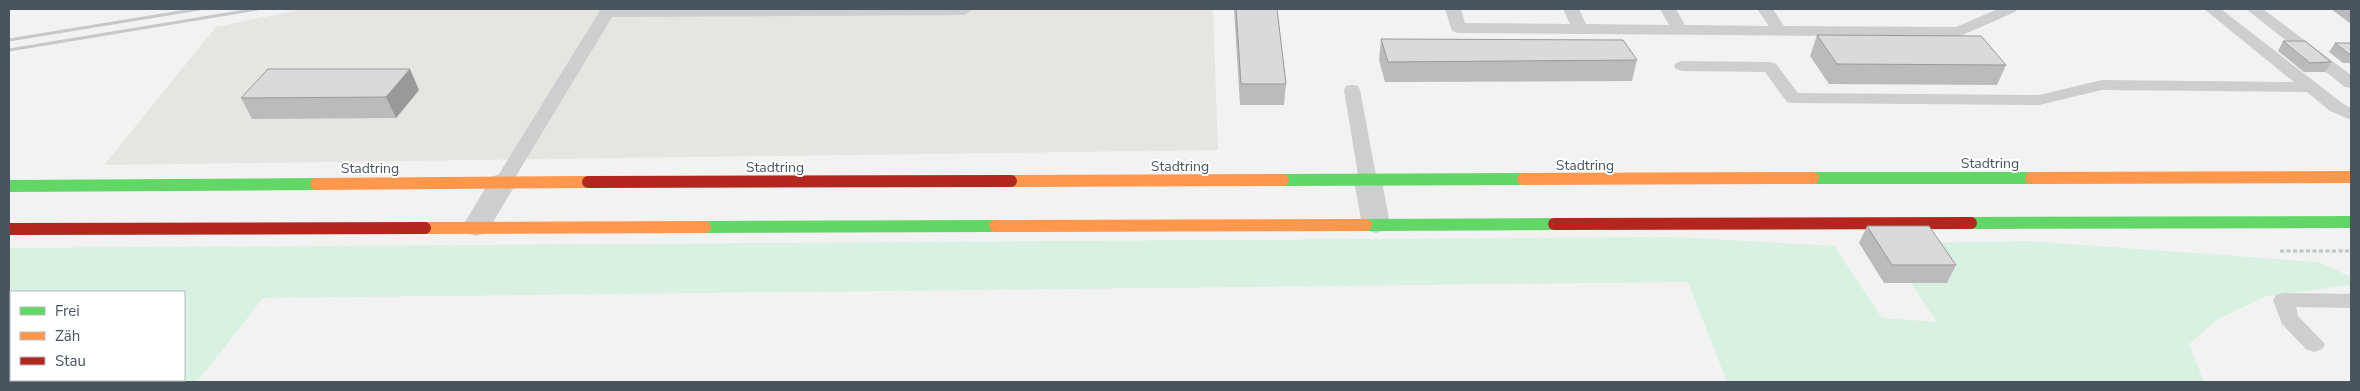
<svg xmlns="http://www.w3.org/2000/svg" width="2360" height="391" font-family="'Nunito Sans',sans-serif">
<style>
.commercial{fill:#e6e5e1}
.green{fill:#d8f1e1;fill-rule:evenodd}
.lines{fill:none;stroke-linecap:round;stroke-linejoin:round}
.path{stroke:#bac6c2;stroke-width:3;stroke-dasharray:4 2.5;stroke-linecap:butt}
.lane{fill:#ccced0;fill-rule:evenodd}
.street{fill:#ccced0;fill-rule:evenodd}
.fast{stroke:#63d668;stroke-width:12}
.slow-far1{stroke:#ff974d;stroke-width:10}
.slow{stroke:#ff974d;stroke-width:12}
.jam{stroke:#b3261e;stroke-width:12}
.rail{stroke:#c7c8ca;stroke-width:3}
.wall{fill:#bbbbbd}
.shaded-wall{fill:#99999a}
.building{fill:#dadadc;stroke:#99999a}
.labels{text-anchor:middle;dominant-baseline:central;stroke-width:4;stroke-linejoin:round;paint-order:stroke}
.street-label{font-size:14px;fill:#49545f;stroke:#fff}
</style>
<rect width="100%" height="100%" fill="#f3f2f2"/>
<!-- commercial -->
<path class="commercial" d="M303 9H1213L1218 150 104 165 216 27Z"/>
<!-- green -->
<path class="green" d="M1674 237 1834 246 1882 318 1937 322 1911 283 1920 243 2027 241 2318 262 2351 277V285L2267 296 2218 319 2189 344 2204 382H1727L1688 282 263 298 197 382H9V248ZM11 292H184V380H11Z"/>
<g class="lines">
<!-- path -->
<path class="path" d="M2280 251H2351"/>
<!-- lane -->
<path class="lane" d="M601 9H971L972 10 964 15 612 17 510 186 503 188 496 186 494 182Z
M1445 9H1461L1465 23 1570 24 1563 9H1579L1586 24 1669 25 1660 9H1676L1685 25 1769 26 1757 9H1773L1784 26 1956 27 1998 9H2018L2015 12 1958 37 1458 33 1452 31Z
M2204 9H2221L2342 103 2351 108V120L2330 111 2307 92 2102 90 2039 105 1793 103 1787 102 1765 72 1682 71 1676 69 1674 66 1676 63 1682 61 1770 62 1776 64 1798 93 2039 95 2102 80 2294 82Z
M2246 9H2263L2351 75V88L2345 87Z
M1352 85 1358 86 1360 90 1377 181 1375 185 1368 187 1361 185 1359 181 1344 90 1346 86Z
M2283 293 2351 294V308L2296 307 2298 316 2325 344 2322 349 2314 352 2306 349 2282 324 2273 300 2276 295Z"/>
<!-- street -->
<path class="street" d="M1368 173 1378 175 1382 181 1390 224 1386 230 1376 233 1366 230 1362 224 1354 181 1358 175Z
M503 174 513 176 517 182 490 227 486 233 476 236 466 233 462 227 489 182 493 176Z"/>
<!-- fast -->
<path class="fast" d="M1813 178H2031
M1283 180 1523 179
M9 186 316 184
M1971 223 2351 222
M1366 225 1554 224
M705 227 995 226"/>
<!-- slow-far1 -->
<path class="slow-far1" d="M2037 178 2351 177"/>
<!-- slow -->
<path class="slow" d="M2031 178 2351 177
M1523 179 1813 178
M1011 181 1283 180
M316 184 588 182
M995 226 1366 225
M425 228 705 227"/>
<!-- jam -->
<path class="jam" d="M588 182 1011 181
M1554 224 1971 223
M9 229 425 228"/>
<!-- rail -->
<path class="rail" d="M9 40 199 9
M9 50 257 9"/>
</g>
<!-- wall -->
<path class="wall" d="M1234 9H1277L1286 84 1284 105H1240Z
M2331 9H2351V24Z
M1817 35 2006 65 1997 85 1829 84 1810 56Z
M1381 39 1637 60 1632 81 1385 82 1379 60Z
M2283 41 2331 62 2325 72H2304L2278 51Z
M2335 43H2351V63H2343L2329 52Z
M419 90 396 118 252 119 241 98Z
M1867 226 1956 265 1947 283H1884L1859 243Z"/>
<!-- shaded-wall -->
<path class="shaded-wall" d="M410 69 419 90 396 118 386 97Z"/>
<!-- building -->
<path class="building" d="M1236 9H1277L1286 84H1241Z
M1817 35 1981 36 2006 65 1837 64Z
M1381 39 1623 40 1637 60 1388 62Z
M2283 41H2305L2331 62 2310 63Z
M2335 43H2351V54H2349Z
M268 69H410L386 97 241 98Z
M1867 226H1929L1956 265H1892Z"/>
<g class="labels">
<!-- street labels -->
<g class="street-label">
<text x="1990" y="163">Stadtring</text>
<text x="1585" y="165">Stadtring</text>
<text x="1180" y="166">Stadtring</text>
<text x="775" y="167">Stadtring</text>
<text x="370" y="168">Stadtring</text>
</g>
</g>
<!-- border -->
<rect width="2360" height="391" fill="none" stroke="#49545f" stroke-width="20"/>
<!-- legend -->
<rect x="10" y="291" width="175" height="90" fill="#ffffff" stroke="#b6bbbf"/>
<rect x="20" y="307" width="25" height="8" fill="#63d668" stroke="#b6bbbf"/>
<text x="55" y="316" font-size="15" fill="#49545f">Frei</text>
<rect x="20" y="332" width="25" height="8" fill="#ff974d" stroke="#b6bbbf"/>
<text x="55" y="341" font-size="15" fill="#49545f">Zäh</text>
<rect x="20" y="357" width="25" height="8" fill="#b3261e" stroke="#b6bbbf"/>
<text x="55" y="366" font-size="15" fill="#49545f">Stau</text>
</svg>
